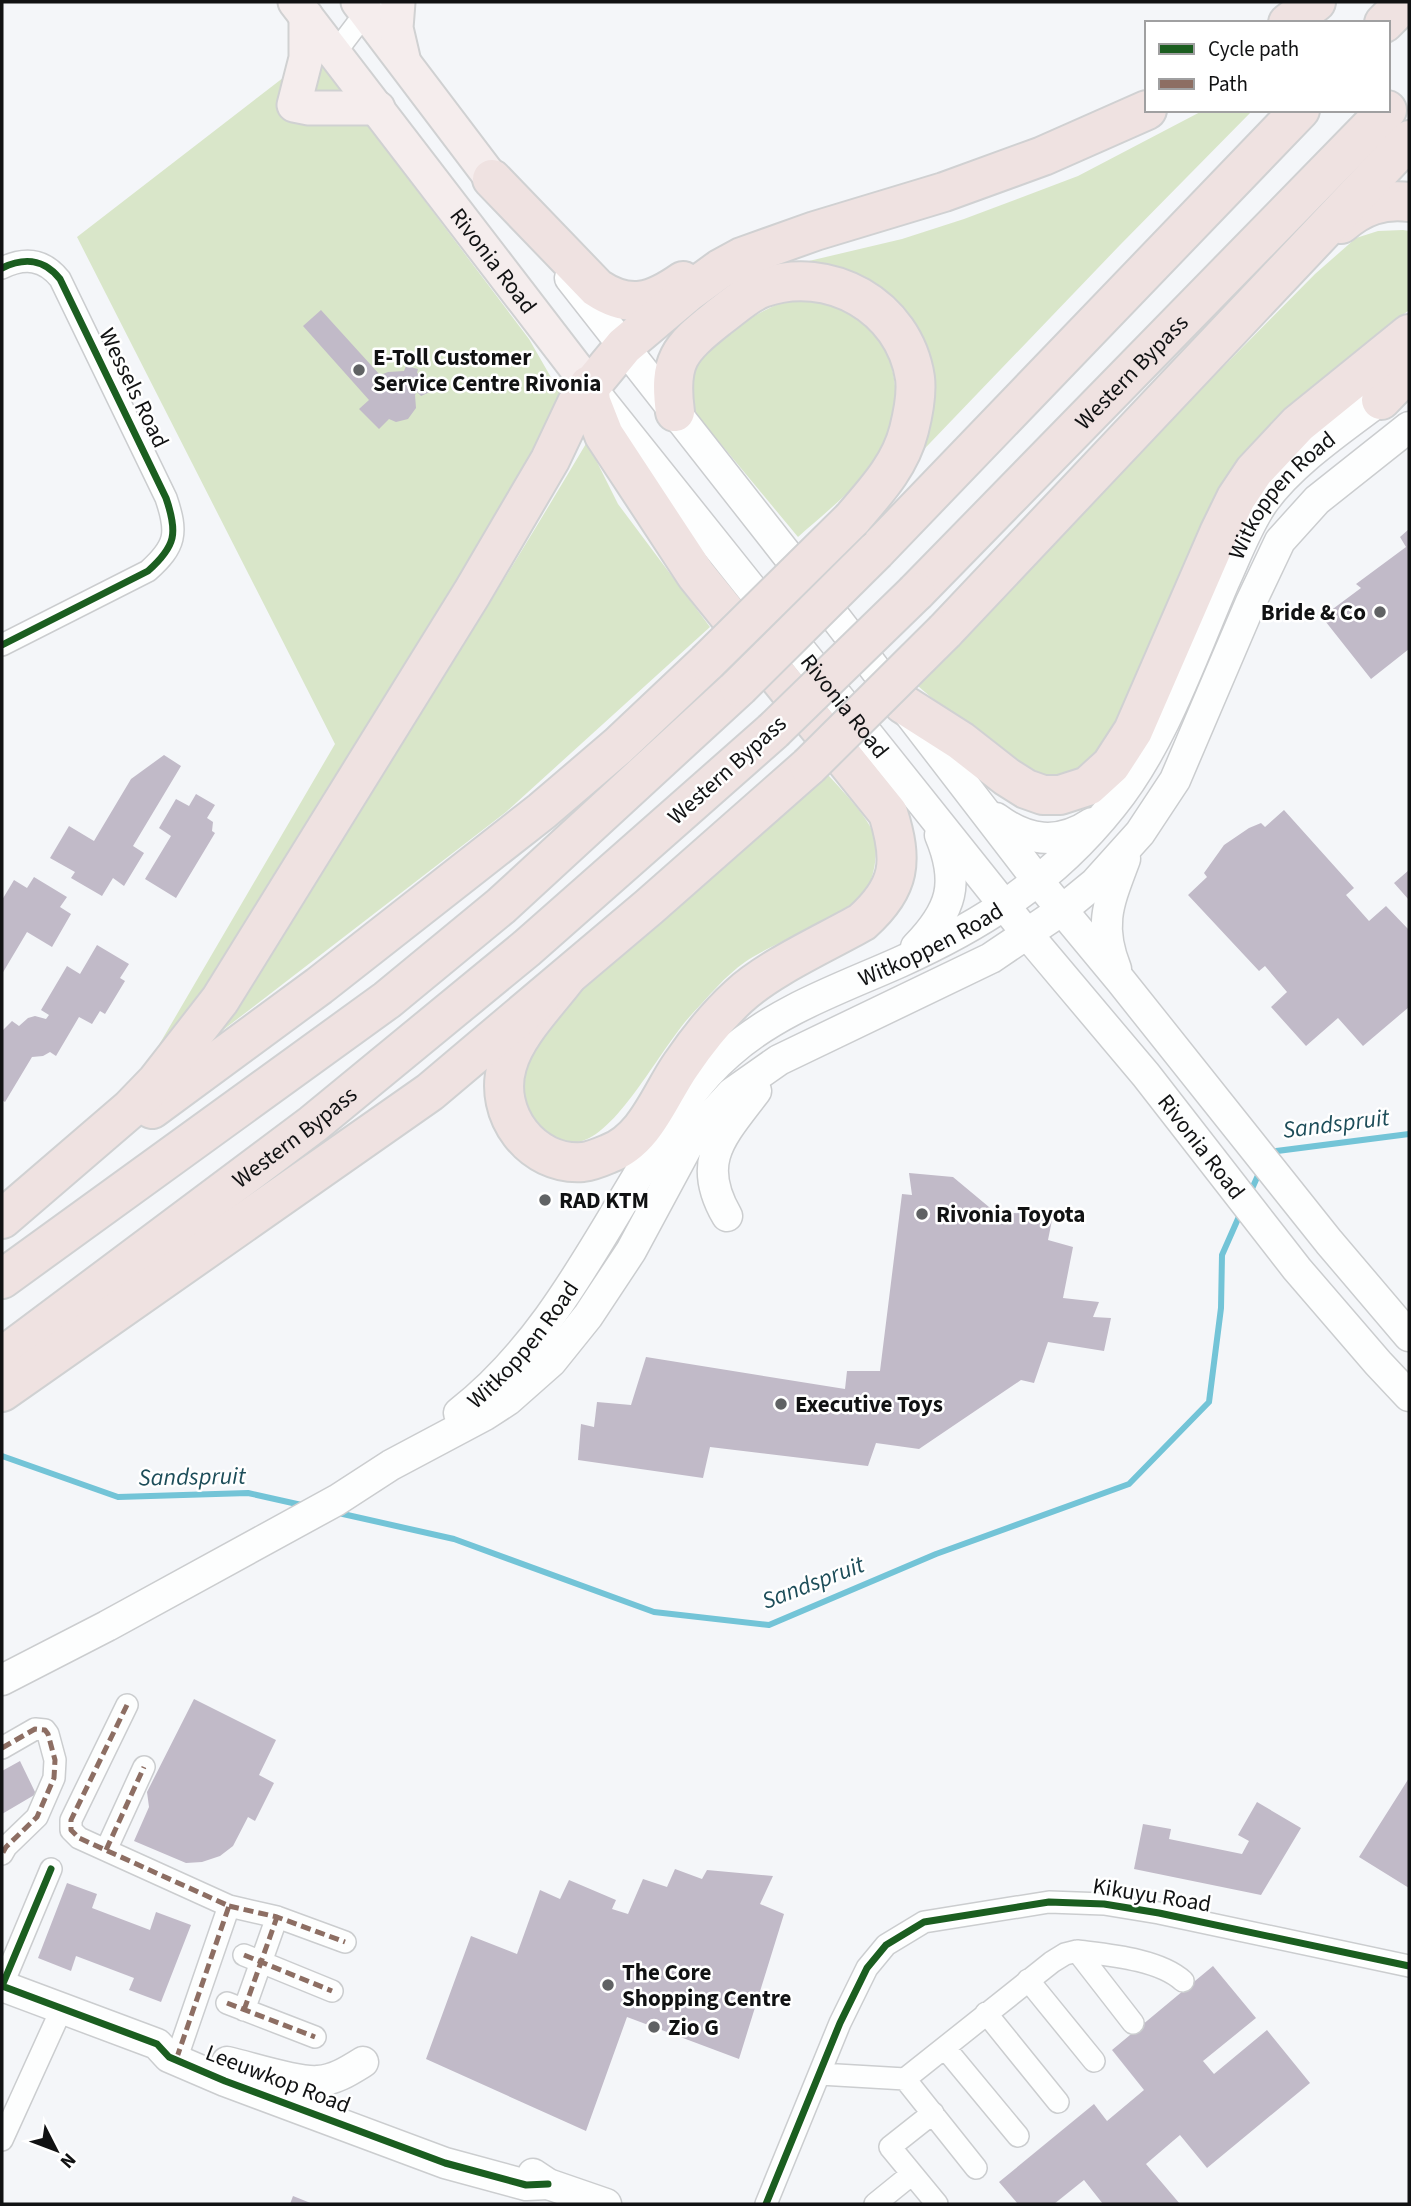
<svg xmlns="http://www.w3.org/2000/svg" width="1411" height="2206" font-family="'Source Sans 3',sans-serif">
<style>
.green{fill:#d9e6c9}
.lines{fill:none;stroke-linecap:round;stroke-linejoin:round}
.stream{stroke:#73c4d7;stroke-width:6}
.building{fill:#c1bac8}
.street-casing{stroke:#cbcdcf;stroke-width:24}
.secondary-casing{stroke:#cbcdcf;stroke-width:33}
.primary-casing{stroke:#d0d1d2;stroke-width:37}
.highway-casing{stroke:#d0d1d2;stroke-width:42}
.street{stroke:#fdfefe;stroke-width:21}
.secondary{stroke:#fdfefe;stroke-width:30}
.primary{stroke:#f5eded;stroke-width:33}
.highway{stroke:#efe2e1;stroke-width:38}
.highway-bridge-casing{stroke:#d0d1d2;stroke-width:42;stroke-linecap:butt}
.highway-bridge{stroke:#efe2e1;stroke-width:38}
.quiet{stroke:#8d6e63;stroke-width:5;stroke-dasharray:10 5;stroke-linecap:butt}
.cycleway-casing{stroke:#fff;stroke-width:11}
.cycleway{stroke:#1b5e20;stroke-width:7}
.poi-dot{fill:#606264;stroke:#fff;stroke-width:2.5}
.labels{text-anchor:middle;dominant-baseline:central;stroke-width:5;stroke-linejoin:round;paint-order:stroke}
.street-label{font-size:23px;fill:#111213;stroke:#fff}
.poi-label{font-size:23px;font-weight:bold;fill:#111213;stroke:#fff;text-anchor:start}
.water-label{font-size:24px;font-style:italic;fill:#1d4d59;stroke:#fff}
</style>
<rect width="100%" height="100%" fill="#f4f6f9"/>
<!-- green -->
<path class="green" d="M314 54 529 339 560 393 561 412 278 890 139 1079 335 744 77 237Z
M1204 110H1253L1120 245 907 467 929 374 792 265 902 239 964 219 1078 176Z
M1403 230 1409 231V310L1309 391 1108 742C1093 760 1075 778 1049 776 1013 773 941 705 911 680L1103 478 1226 364 1315 274 1356 238 1378 231Z
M806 299C822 302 839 304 853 313 896 339 907 405 884 447 864 483 828 510 798 537L686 402C688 392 688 379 692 370 704 345 759 310 784 302 791 300 799 300 806 299Z
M587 442 618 504 710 627 506 812 214 1037C341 840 468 643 587 442Z
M823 769C837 786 869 816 874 836 878 851 875 875 867 888 849 917 774 941 745 962 725 976 708 997 692 1014 662 1046 620 1130 582 1141 566 1146 550 1139 536 1133L509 1069 534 1031Z"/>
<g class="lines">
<!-- stream -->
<path class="stream" d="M1269 1152 1409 1134
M1250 1193 1260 1171
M2 1456 118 1497 248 1493 306 1506
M334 1512 454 1539 654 1612 769 1625 936 1554 1129 1484 1209 1402 1221 1308 1222 1255 1241 1212"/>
</g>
<!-- building -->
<path class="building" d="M321 310 380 375 388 372 404 371 406 366 418 369 417 373 428 382 434 390 421 396 417 392 415 395 416 408 408 419 396 422 389 419 379 429 359 409 369 400 303 326Z
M1409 529V649L1371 679 1322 617 1361 588 1356 584 1406 547 1400 537Z
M164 755 181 766 133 846 144 853 124 886 113 878 102 896 71 878 75 872 50 858 69 826 94 841 131 779Z
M196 794 215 805 207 818 213 822 212 831 215 833 176 898 145 879 171 836 159 828 176 799 189 806Z
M1284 810 1354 888 1346 895 1369 921 1386 906 1409 930V1007L1363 1046 1338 1018 1306 1046 1271 1007 1287 992 1265 966 1259 971 1188 895 1207 877 1204 873 1224 845 1249 828 1261 823 1265 827Z
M1409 870V900L1394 883Z
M34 877 67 897 60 907 71 914 52 947 27 932 2 974V900L14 880 27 888Z
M97 945 129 964 120 978 125 981 105 1014 100 1011 92 1024 79 1017 56 1056 50 1052 43 1056 32 1057 5 1102 2 1100V1031L12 1021 19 1026 28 1018 35 1016 46 1019 49 1015 41 1010 67 966 80 974Z
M909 1173 953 1177 995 1212 1053 1215 1048 1240 1073 1247 1063 1298 1099 1302 1093 1317 1111 1318 1104 1351 1048 1342 1034 1383 1021 1380 919 1449 876 1443 868 1466 710 1447 703 1478 578 1460 581 1424 594 1427 597 1402 631 1405 646 1357 845 1389 847 1371H880L902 1194 912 1195Z
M194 1699 276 1740 259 1775 274 1783 255 1821 248 1817 233 1846 220 1856 202 1862 186 1863 134 1841 149 1807 147 1792Z
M20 1761 36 1794 2 1814V1771Z
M1409 1778V1888L1359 1857Z
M1257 1802 1301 1828 1261 1895 1134 1869 1143 1824 1171 1829 1169 1839 1242 1854 1249 1841 1238 1835Z
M675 1869 702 1879 707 1870 773 1876 760 1904 784 1914 739 2059 627 2017 586 2131 426 2059 471 1936 517 1954 540 1890 560 1899 569 1880 616 1900 612 1909 628 1914 643 1879 667 1887Z
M67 1883 97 1894 92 1908 150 1930 156 1912 191 1925 161 2002 129 1990 134 1978 76 1956 71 1971 38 1958Z
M1213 1966 1256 2018 1203 2061 1214 2074 1267 2030 1310 2083 1207 2168 1180 2135 1146 2164 1180 2204H1103L1084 2180 1054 2204H1018L999 2182 1094 2104 1107 2121 1144 2090 1112 2050Z
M293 2196 313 2204H290Z"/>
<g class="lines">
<defs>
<path id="street" d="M335 53 373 3
M2 268C25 257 44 259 60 279L166 498C178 533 176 546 148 571L2 645
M127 1705 71 1820V1830L79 1838 229 1906 176 2060
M2 1748 35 1729 45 1730 48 1734 55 1760 54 1778 37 1817 6 1847 2 1854
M106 1850 144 1767
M229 1906 277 1917 345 1942
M1077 1951 1133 2023
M244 1955 332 1991
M1028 1980 1094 2061
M2 1986 51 1869
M227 2003 315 2037
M244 2010 277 1917
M986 2013 1058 2102
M945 2048 1018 2136
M820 2074 905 2079 1052 1962 1065 1954 1077 1951C1108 1955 1159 1959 1183 1981
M905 2079 976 2168
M933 2113 890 2147 937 2204
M2 2140 62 2008
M766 2204 840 2023 867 1968 886 1945 924 1922 1049 1902 1104 1904 1159 1913 1409 1966
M875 2204 912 2174"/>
<g id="secondary">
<path d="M570 278 792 561 1038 881 1121 981 1329 1242 1409 1336"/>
<path id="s1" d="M596 394 1028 935 1146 1075 1297 1269 1378 1363 1409 1396"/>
<path d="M996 818C1027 841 1058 846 1092 823"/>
<path d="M916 947C952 910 960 883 940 835"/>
<path d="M1116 969C1098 924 1109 902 1125 859"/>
<path d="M727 1216C695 1161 722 1136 756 1091"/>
<path id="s2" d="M459 1413C544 1347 592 1250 647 1161 671 1122 694 1083 729 1053 777 1010 842 988 900 962 984 924 1054 879 1112 806 1163 743 1192 656 1224 582 1236 556 1246 528 1262 504 1293 459 1354 421 1397 387"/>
<path d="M2 1680 107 1626 337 1500 391 1465 485 1415 508 1400 551 1362 588 1316 631 1251 687 1147 708 1119 732 1093 779 1060 991 958 1062 910 1095 883 1140 833 1175 780 1251 602 1280 541 1317 500 1409 427"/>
<path d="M2 1986 157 2044 169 2057 225 2081 445 2163 526 2185 548 2184"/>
<path d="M227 2062C250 2067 297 2083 318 2081 335 2080 350 2070 363 2062"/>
<path d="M533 2174 548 2184 606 2204"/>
</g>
<g id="primary">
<path id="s3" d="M295 2 589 385"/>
<path d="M358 2 492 179"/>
<path d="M398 2 396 28 403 58"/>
<path d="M306 16V58L294 105 309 108H378"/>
</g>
<g id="highway">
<path d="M1288 23 1316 2"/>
<path d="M1384 23 1405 2"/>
<path d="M492 179 597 288C630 310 653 302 683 281"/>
<path d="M1341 224C1362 206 1382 199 1409 202"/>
<path d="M1381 400 1409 371"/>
<path d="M675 412C668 361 679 349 718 318 732 308 746 294 762 288 829 264 904 306 915 378 917 394 913 414 909 430 900 466 875 492 852 519"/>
<path d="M876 551 1300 110"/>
<path id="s4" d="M916 592 1387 110"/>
<path d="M945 631 1409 140"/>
<path d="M903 704 961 741 1007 777 1026 789 1043 795H1060L1088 786 1111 765 1133 731 1219 533 1236 498 1254 471 1298 424 1409 334"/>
<path d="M566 978C547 1003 515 1035 507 1066 493 1113 531 1166 583 1162 591 1161 601 1157 608 1154 646 1140 660 1095 681 1065 698 1040 717 1016 739 996 769 968 825 943 862 922 901 887 903 861 888 813L696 575 604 435 591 402 589 385"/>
<path d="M152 1109 319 986 542 811 618 746 707 662"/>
<path d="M2 1219 130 1109 157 1081 220 1000 472 593 550 460 577 403 624 346 687 293 720 269 742 257 815 231 944 192 1043 156 1147 110"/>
<path d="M2 1279 387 1000 501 906 739 687"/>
<path id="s5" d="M2 1357 313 1124 527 948 773 731"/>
<path d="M2 1392 430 1092 649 907 809 766"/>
</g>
</defs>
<!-- street casing -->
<use href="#street" class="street-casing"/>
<!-- secondary casing -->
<use href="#secondary" class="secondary-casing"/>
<!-- primary casing -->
<use href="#primary" class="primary-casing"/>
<!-- highway casing -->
<use href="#highway" class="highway-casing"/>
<!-- street -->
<use href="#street" class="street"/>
<!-- secondary -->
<use href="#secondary" class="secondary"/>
<!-- primary -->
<use href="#primary" class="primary"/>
<!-- highway -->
<use href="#highway" class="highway"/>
<defs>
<path id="highway-bridge" d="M707 662 852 519
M739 687 876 551
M773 731 916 592
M809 766 945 631"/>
</defs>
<!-- highway-bridge casing -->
<use href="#highway-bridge" class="highway-bridge-casing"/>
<!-- highway-bridge -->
<use href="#highway-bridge" class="highway-bridge"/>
<!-- quiet -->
<path class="quiet" d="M127 1705 71 1820V1830L79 1838 229 1906 176 2060
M2 1748 35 1729 45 1730 48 1734 55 1760 54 1778 37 1817 6 1847 2 1854
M106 1850 144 1767
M229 1906 277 1917 345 1942
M244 1955 332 1991
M227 2003 315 2037
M244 2010 277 1917"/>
<defs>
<path id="cycleway" d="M2 268C25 257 44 259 60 279L166 498C178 533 176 546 148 571L2 645
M51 1869 2 1986 157 2044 169 2057 225 2081 445 2163 526 2185 548 2184
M766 2204 840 2023 867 1968 886 1945 924 1922 1049 1902 1104 1904 1159 1913 1409 1966"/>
</defs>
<!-- cycleway casing -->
<use href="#cycleway" class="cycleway-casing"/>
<!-- cycleway -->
<use href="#cycleway" class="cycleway"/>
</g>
<!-- markers -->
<g class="poi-dot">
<circle cx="359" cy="370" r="7"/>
<circle cx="1380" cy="612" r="7"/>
<circle cx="545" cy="1200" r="7"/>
<circle cx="922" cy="1214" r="7"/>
<circle cx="781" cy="1404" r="7"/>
<circle cx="608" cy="1985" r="7"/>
<circle cx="654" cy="2027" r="7"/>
</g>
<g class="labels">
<!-- street labels -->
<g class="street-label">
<text stroke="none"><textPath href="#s3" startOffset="326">Rivonia Road</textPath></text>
<text stroke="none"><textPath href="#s4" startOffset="308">Western Bypass</textPath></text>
<text transform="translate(134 388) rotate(64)">Wessels Road</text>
<text stroke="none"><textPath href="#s2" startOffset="1270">Witkoppen Road</textPath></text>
<text stroke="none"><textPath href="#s1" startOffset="399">Rivonia Road</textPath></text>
<text transform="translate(727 770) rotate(-42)">Western Bypass</text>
<text stroke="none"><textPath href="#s2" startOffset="682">Witkoppen Road</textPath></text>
<text stroke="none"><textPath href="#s5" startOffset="366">Western Bypass</textPath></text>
<text stroke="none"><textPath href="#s1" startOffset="966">Rivonia Road</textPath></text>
<text stroke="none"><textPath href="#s2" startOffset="94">Witkoppen Road</textPath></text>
<text transform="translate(1152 1895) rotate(9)">Kikuyu Road</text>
<text transform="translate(278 2079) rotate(21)">Leeuwkop Road</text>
</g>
<!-- poi labels -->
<g class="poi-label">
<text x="373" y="357">E-Toll Customer<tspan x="373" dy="26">Service Centre Rivonia</tspan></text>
<text x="1366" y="612" text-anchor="end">Bride &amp; Co</text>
<text x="559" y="1200">RAD KTM</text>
<text x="936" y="1214">Rivonia Toyota</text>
<text x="795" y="1404">Executive Toys</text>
<text x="622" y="1972">The Core<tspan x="622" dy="26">Shopping Centre</tspan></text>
<text x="668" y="2027">Zio G</text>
</g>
<!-- water labels -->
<g class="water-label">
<text transform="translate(1336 1124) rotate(-7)">Sandspruit</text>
<text transform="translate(192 1477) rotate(-1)">Sandspruit</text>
<text transform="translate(813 1583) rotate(-21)">Sandspruit</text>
</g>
</g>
<!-- border -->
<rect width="1411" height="2206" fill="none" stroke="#111213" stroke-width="7"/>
<!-- legend -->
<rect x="1145" y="21" width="245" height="91" fill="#ffffff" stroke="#a0a0a1" stroke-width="2"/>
<rect x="1159" y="44" width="35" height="10" fill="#1b5e20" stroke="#a0a0a1" stroke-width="2"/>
<text x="1208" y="56" font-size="21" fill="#111213">Cycle path</text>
<rect x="1159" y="79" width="35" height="10" fill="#8d6e63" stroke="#a0a0a1" stroke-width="2"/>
<text x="1208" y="91" font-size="21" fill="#111213">Path</text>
<!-- north arrow -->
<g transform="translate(56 2150) rotate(132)" stroke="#ffffff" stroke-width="5" paint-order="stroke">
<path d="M0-5L12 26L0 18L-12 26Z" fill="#111213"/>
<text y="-10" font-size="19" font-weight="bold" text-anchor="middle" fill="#111213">N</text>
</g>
</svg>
